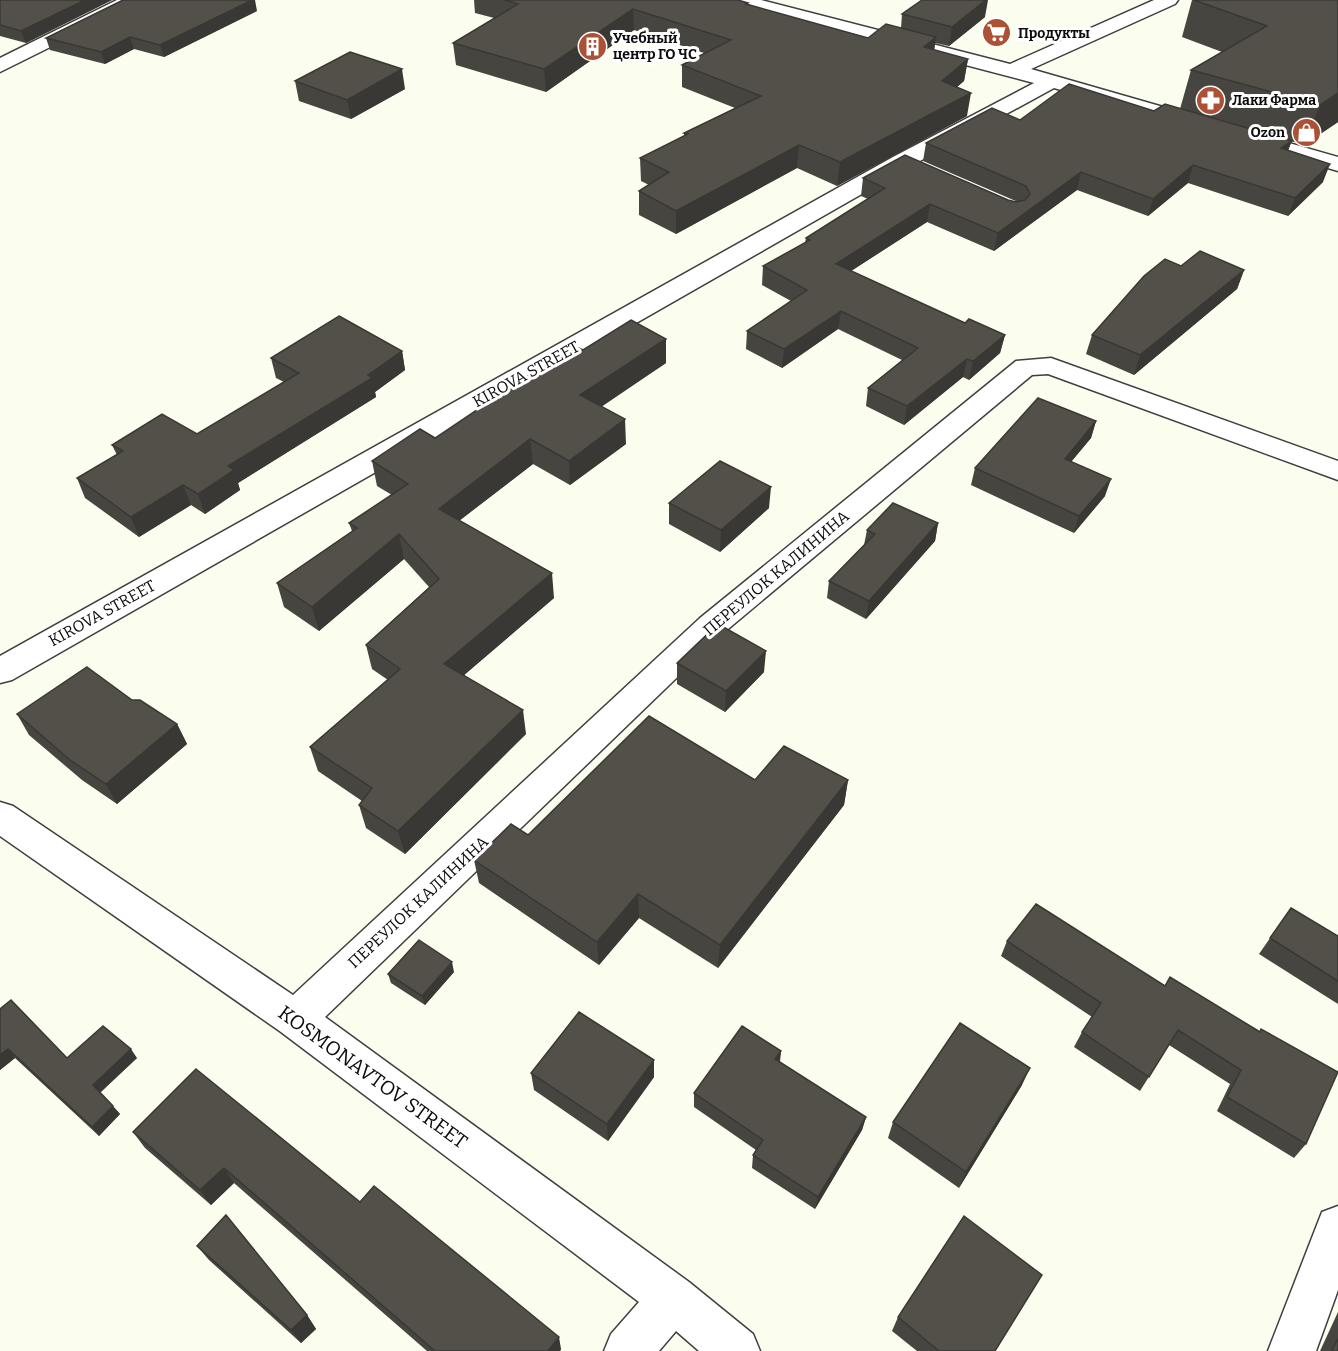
<svg xmlns="http://www.w3.org/2000/svg" width="1338" height="1351" font-family="Bitter,serif">
<style>
.lines{fill:none;stroke-linecap:round;stroke-linejoin:round}
.minor-casing{stroke:#3f3f3f;stroke-width:3}
.minor{fill:#fff;fill-rule:evenodd}
.wall{fill:#474540}
.shaded-wall{fill:#3a3834}
.building{fill:#53504a;stroke:#3a3834;stroke-width:1.5}
.labels{text-anchor:middle;dominant-baseline:central;stroke-width:6;stroke-linejoin:round;paint-order:stroke}
.far-poi-label{font-size:14px;font-weight:bold;fill:#0c0c0c;stroke:#fff;text-anchor:start}
.street-label{font-size:16px;fill:#0c0c0c;stroke:#fff}
.near-street-label{font-size:20px;fill:#0c0c0c;stroke:#fff}
</style>
<rect width="100%" height="100%" fill="#fbfdee"/>
<g class="lines">
<defs>
<path id="minor" d="M117 0H140L137 4 0 72V58Z
M730 0H761L1010 64 1154 0H1178L1175 4 1031 69 1205 119 1209 123 1205 127 1198 129 1054 88 909 167 12 680 0 683V656L893 157 1034 83 733 4Z
M1244 130 1338 157V171L1236 141 1233 136 1236 131Z
M1051 358 1338 461V480L1048 374 1032 375 722 634 325 1017 689 1282 753 1334 760 1351H699L676 1331 659 1351H604L611 1334 639 1302 281 1032 0 836V802L13 806 293 995 700 618 1016 361Z
M1338 1206V1290L1316 1351H1268L1322 1212Z"/>
</defs>
<!-- minor casing -->
<use href="#minor" class="minor-casing"/>
<!-- minor -->
<use href="#minor" class="minor"/>
</g>
<!-- wall -->
<path class="wall" d="M0 0H112L26 43 0 36Z
M474 0H738L748 3V5L868 38 901 28 902 14 985 17 949 46 935 43 934 50 968 59 964 81 957 87 967 116 837 186 797 168 676 234 639 215V191L649 185 641 181 640 158 684 136V133L735 108 682 87V65L704 53 634 30 546 92 456 65 453 43 494 18 475 13Z
M1192 0H1338V122L1304 145 1291 141 1288 150 1323 182 1288 216 1188 183 1148 216 1077 190 994 251 927 222 851 271 965 323 1005 335 1000 353 969 380 963 377 904 425 866 406 868 388 902 360 838 329 782 368 746 349 747 331 791 301 762 285 763 266 805 243 806 238 868 199 861 196 863 178 1018 202 923 161 926 143 1020 120 1180 109 1191 70 1222 52 1182 37Z
M257 11 164 57 134 49 105 64 50 50 46 38Z
M295 81 405 89 351 119 299 101Z
M1181 266 1244 270 1237 289 1134 375 1086 354 1092 335Z
M666 339V363L601 406 626 444 570 485 533 464 459 521 554 598 464 675 526 734 405 854 366 828 359 805 362 801 318 771 310 747 388 680 372 669 366 645 429 587 404 559 319 631 284 607 277 583 352 531 349 523 392 495 377 486 372 461 435 438 540 374 583 350Z
M402 351 405 370 375 392 376 397 238 483 240 490 205 514 191 505 139 537 85 498 77 478 117 455 112 445 197 434 284 382 276 378 271 358Z
M1096 421 1091 438 1071 462 1105 496 1074 533 971 485 975 468Z
M669 503 769 508 720 552 669 524Z
M938 523 935 541 866 619 827 598 829 581 864 545 867 530Z
M677 663 764 672 725 712 677 684Z
M132 700 177 724 187 744 117 804 82 780 29 735 17 714Z
M755 780H848L844 805 718 968 639 918 599 965 479 883 474 860 528 835Z
M1291 908 1338 936V1004L1259 954Z
M1007 941 1165 986 1170 977 1306 1144 1294 1158 1217 1111 1230 1084 1169 1045 1140 1091 1074 1047 1082 1032 1092 1017 1001 956Z
M454 972 425 1005 391 983 388 974Z
M0 1009 67 1058H137L100 1093 120 1114 99 1136 15 1058 0 1070Z
M781 1051 780 1062 866 1117 862 1130 815 1209 752 1168 753 1155 756 1150 694 1107V1093Z
M654 1060V1077L608 1141 534 1090 531 1073Z
M1022 1085 959 1188 888 1138 893 1122Z
M133 1132 360 1202 561 1349 560 1351H427L234 1183 211 1205 145 1148Z
M197 1246 307 1315 316 1329 301 1343 209 1260Z
M1338 1312V1351H1320Z
M898 1317 995 1351H917L892 1331Z"/>
<!-- shaded-wall -->
<path class="shaded-wall" d="M85 0H112L26 43 21 31Z
M252 0H255L257 11 164 57 160 45Z
M986 0H988L985 17 949 46 952 27Z
M633 9 634 30 546 92 544 69Z
M130 37 134 49 105 64 101 52Z
M936 37 933 59 924 47Z
M968 59 964 81 938 103 942 81Z
M402 69 405 89 351 119 347 100Z
M971 93 967 116 837 186 840 162Z
M1338 93V122L1304 145 1320 105Z
M1292 141 1285 158 1281 148Z
M799 145 797 168 676 234V211Z
M1330 164 1323 182 1288 216 1295 198Z
M1193 165 1188 183 1148 216 1153 199Z
M1081 172 1077 190 994 251 998 233Z
M930 204 927 222 834 282 836 264Z
M1244 270 1237 289 1134 375 1140 355Z
M841 311 838 329 782 368 784 349Z
M1005 335 1000 353 969 380 973 361Z
M666 339V363L582 420 580 395Z
M402 351 405 370 375 392 376 397 238 483 240 490 205 514 198 494 228 466 368 375Z
M967 359 963 377 904 425 907 406Z
M625 419 626 444 570 485 569 461Z
M1096 421 1091 438 1059 476 1065 459Z
M530 439 533 464 443 533 439 509Z
M1111 479 1105 496 1074 533 1079 516Z
M183 485 191 505 139 537 131 517Z
M771 487 769 508 720 552 721 530Z
M938 523 935 541 866 619 869 601Z
M399 534 404 559 319 631 312 607Z
M552 573 554 598 449 688 444 664Z
M766 651 764 672 725 712 726 691Z
M523 710 526 734 405 854 398 831Z
M177 724 187 744 117 804 106 784Z
M848 780 844 805 718 968 720 945Z
M638 894 639 918 599 965 597 942Z
M452 962 454 972 425 1005 422 996Z
M8 1049 15 1058 0 1070V1055Z
M131 1049 137 1058 99 1093 93 1085Z
M781 1051 779 1065 775 1059Z
M654 1060V1077L608 1141 607 1124Z
M1030 1068 1022 1085 959 1188 966 1172Z
M113 1106 120 1114 99 1136 92 1127Z
M866 1117 862 1130 815 1209 818 1197Z
M224 1168 234 1183 211 1205 200 1190Z
M307 1315 316 1329 301 1343 291 1330Z
M559 1337 561 1349 560 1351H548Z"/>
<!-- building -->
<path class="building" d="M0 0H85L21 31 0 25Z
M123 0H252L160 45 130 37 101 52 46 38Z
M504 0H738L748 3 746 4 868 38 886 24 936 37 924 47 968 59 942 81 971 93 840 162 799 145 676 211 639 191 669 172 640 158 688 134 684 133 761 96 682 65 731 40 633 9 544 69 453 43 518 4Z
M922 0H986L952 27 902 14Z
M1194 0H1338V93L1320 105 1191 70 1267 26Z
M350 52 402 69 347 100 295 81Z
M1069 84 1154 111 1165 104 1292 141 1281 148 1330 164 1295 198 1193 165 1153 199 1081 172 998 233 930 204 836 264 965 323 969 319 1005 335 973 361 967 359 907 406 868 388 918 348 841 311 784 349 747 331 807 290 763 266 810 240 806 238 885 188 863 178 905 155 1008 200 1016 202 1025 200 1030 194 1026 186 926 143 992 108 1020 120Z
M1200 251 1244 270 1140 355 1092 335 1144 276 1165 259 1181 266Z
M339 316 402 351 368 375 372 378 228 466 234 470 198 494 183 485 131 517 77 478 123 451 112 445 162 414 197 434 299 373 271 358Z
M631 320 666 339 580 395 625 419 569 461 530 439 439 509 552 573 444 664 523 710 398 831 359 805 372 788 310 747 400 669 366 645 439 579 399 534 312 607 277 583 357 528 349 523 408 484 372 461 420 429 435 438 535 371 540 374 579 348 583 350Z
M1038 398 1096 421 1065 459 1111 479 1079 516 975 468Z
M720 461 771 487 721 530 669 503Z
M893 503 938 523 869 601 829 581 875 534 867 530Z
M718 624 766 651 726 691 677 663Z
M87 667 132 700H140L177 724 106 784 70 760 17 714Z
M649 716 755 780 784 746 848 780 720 945 638 894 597 942 474 860 511 824 528 835Z
M1036 904 1165 986 1170 977 1260 1032 1261 1029 1338 1072 1306 1144 1227 1097 1241 1070 1178 1030 1149 1077 1082 1032 1101 1003 1007 941Z
M1291 908 1338 936V981L1270 938Z
M419 940 452 962 422 996 388 974Z
M11 1000 67 1058 103 1026 131 1049 93 1085 113 1106 92 1127 8 1049 0 1055V1009Z
M579 1012 654 1060 607 1124 531 1073Z
M960 1023 1030 1068 966 1172 893 1122Z
M742 1026 781 1051 775 1059 866 1117 818 1197 753 1155 763 1140 694 1093Z
M196 1069 360 1202 374 1186 559 1337 548 1351H435L224 1168 200 1190 133 1132Z
M226 1215 307 1315 291 1330 197 1246Z
M964 1216 1042 1275 995 1351H939L898 1317Z
M1338 1338V1351H1332Z"/>
<!-- icons -->
<defs>
<symbol id="supermarket-disc" viewBox="-11 -11 22 22"><circle r="9.5" fill="#ab5135" stroke="#fff"/><path d="M-6-5.5h2.5l.6 2H6L4.5 2H-2.5L-4.4-4H-6ZM-1.5 3.2a1.3 1.3 0 1 0 .1 0ZM3 3.2a1.3 1.3 0 1 0 .1 0Z" fill="#fff"/></symbol>
<symbol id="building-disc" viewBox="-11 -11 22 22"><circle r="9.5" fill="#ab5135" stroke="#fff"/><path d="M-4-6H4V6H1V3H-1V6H-4ZM-2.5-4.3h1.7v1.8h-1.7ZM.8-4.3h1.7v1.8H.8ZM-2.5-1h1.7V.8h-1.7ZM.8-1h1.7V.8H.8Z" fill="#fff"/></symbol>
<symbol id="pharmacy-disc" viewBox="-11 -11 22 22"><circle r="9.5" fill="#ab5135" stroke="#fff"/><path d="M-2-6h4v4h4v4h-4v4h-4v-4h-4v-4h4Z" fill="#fff"/></symbol>
<symbol id="shop-disc" viewBox="-11 -11 22 22"><circle r="9.5" fill="#ab5135" stroke="#fff"/><path d="M-5-2.5h2.3a2.7 3.5 0 0 1 5.4 0H5L5.5 6h-11ZM-1.5-2.5h3a1.5 2.3 0 0 0-3 0Z" fill="#fff"/></symbol>
</defs>
<g fill-rule="evenodd">
<use href="#supermarket-disc" x="980" y="16" width="33" height="33"/>
<use href="#building-disc" x="576" y="30" width="33" height="33"/>
<use href="#pharmacy-disc" x="1194" y="84" width="33" height="33"/>
<use href="#shop-disc" x="1290" y="116" width="33" height="33"/>
</g>
<g class="labels">
<!-- far-poi labels -->
<g class="far-poi-label">
<text x="1018" y="33">Продукты</text>
<text x="613" y="38">Учебный<tspan x="613" dy="16">центр ГО ЧС</tspan></text>
<text x="1232" y="100">Лаки Фарма</text>
<text x="1285" y="132" text-anchor="end">Ozon</text>
</g>
<!-- street labels -->
<g class="street-label">
<text transform="translate(526 374) rotate(-29)">KIROVA STREET</text>
<text transform="translate(776 573) rotate(-40)">ПЕРЕУЛОК КАЛИНИНА</text>
<text transform="translate(102 613) rotate(-29)">KIROVA STREET</text>
<text transform="translate(418 902) rotate(-43)">ПЕРЕУЛОК КАЛИНИНА</text>
</g>
<!-- near-street labels -->
<g class="near-street-label">
<text transform="translate(373 1077) rotate(36)">KOSMONAVTOV STREET</text>
</g>
</g>
</svg>
